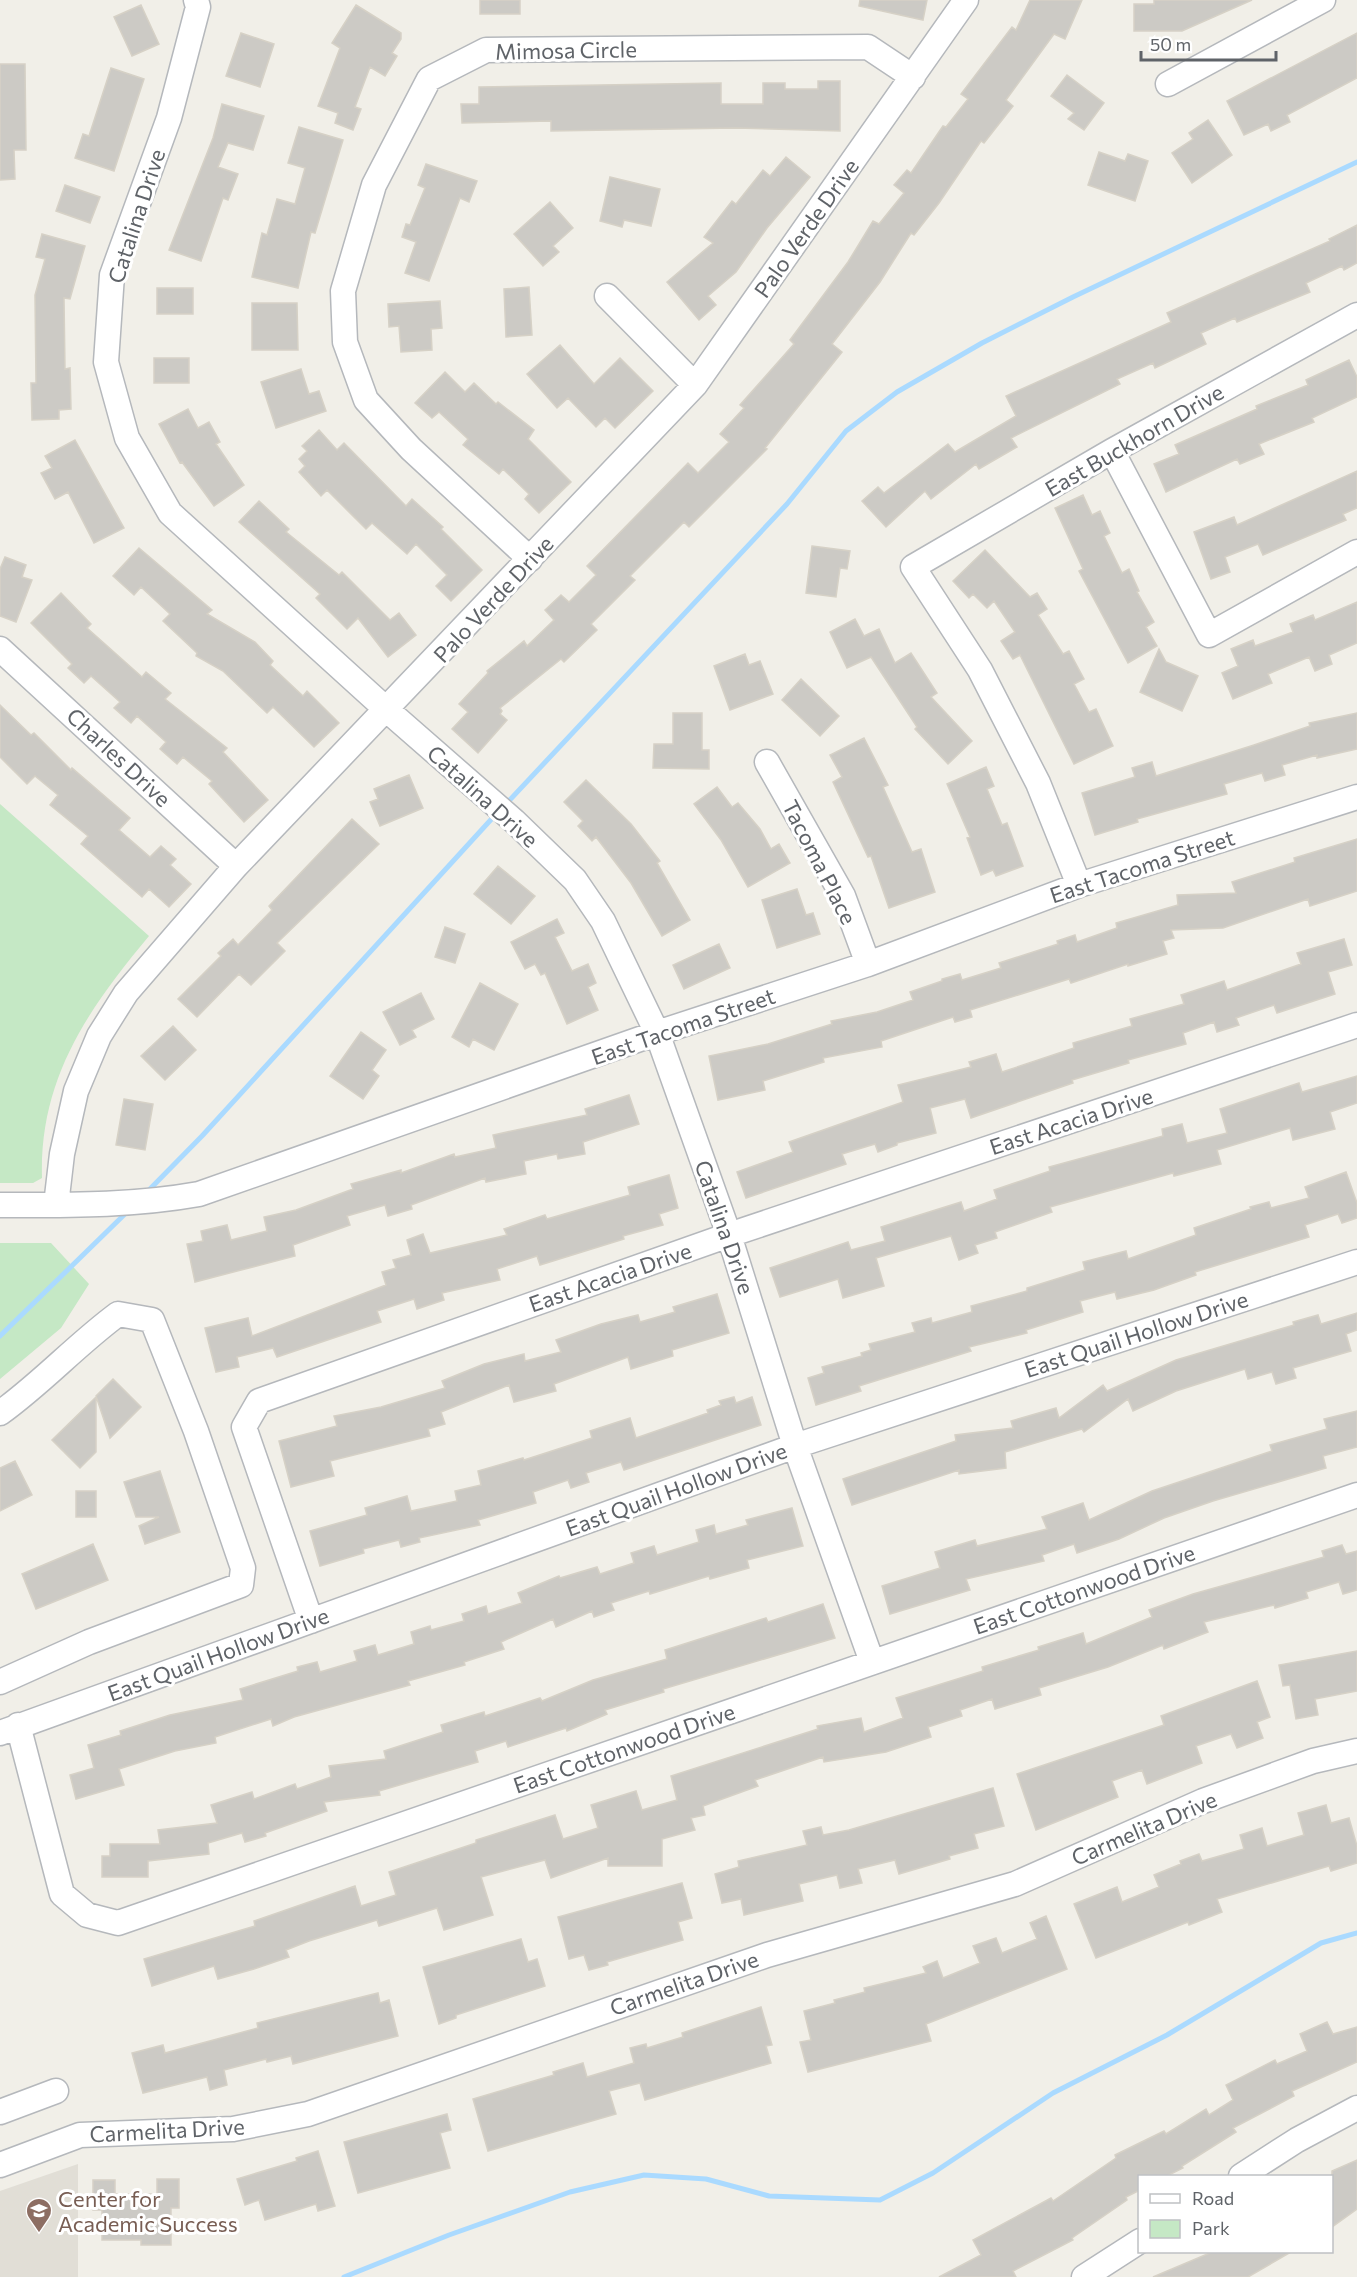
<svg xmlns="http://www.w3.org/2000/svg" width="1357" height="2277" font-family="Commissioner,sans-serif">
<style>
.education{fill:#e1ded6}
.green{fill:#c5e8c5}
.lines{fill:none;stroke-linecap:round;stroke-linejoin:round}
.stream{stroke:#aadaff;stroke-width:5}
.building{fill:#cccac5;stroke:#d6d1c6;stroke-width:1.5}
.minor-casing{stroke:#b5b8bc;stroke-width:27}
.minor{stroke:#fff;stroke-width:24}
.labels{text-anchor:middle;dominant-baseline:central;stroke-width:6;stroke-linejoin:round;paint-order:stroke}
.street-label{font-size:22px;fill:#5f6368;stroke:#fff}
.education-label{font-size:22px;fill:#785e54;stroke:#fff;text-anchor:start}
</style>
<rect width="100%" height="100%" fill="#f1efe8"/>
<!-- education -->
<path class="education" d="M78 2164V2277H0V2191Z"/>
<!-- green -->
<path class="green" d="M0 804 149 936C88 1009 39 1079 42 1178L33 1183H0Z
M0 1243H51L89 1284 61 1328 0 1379Z"/>
<g class="lines">
<!-- stream -->
<path class="stream" d="M506 804 787 504 846 431 897 392 982 343 1073 297 1357 162
M147 1192 202 1136 497 813
M0 1336 128 1211
M344 2277 449 2235 570 2192 644 2175 706 2179 769 2196 880 2200 933 2173 1053 2093 1167 2035 1321 1943 1357 1933"/>
</g>
<!-- building -->
<path class="building" d="M480 0H520V14H480Z
M860 0H927L923 20 859 6Z
M1030 0H1082L1065 39 1054 34 1006 100 1013 106 984 143 981 141 939 203 914 235 911 233 880 282 832 344 842 352 765 448 767 449 689 527 684 522 630 576 635 580 591 624 597 630 564 662 561 659 500 708 502 711 500 714 507 720 478 753 452 729 468 712 459 704 488 673 487 671 524 641 527 646 554 620 545 610 561 595 569 602 596 575 587 566 688 463 698 473 729 442 720 434 744 408 740 405 794 344 790 340 848 262 873 221 879 224 904 193 894 185 907 170 911 173 943 126 946 127 968 99 961 94 1012 27 1016 30Z
M1154 0H1252L1182 31H1134V4H1154Z
M141 5 159 44 132 56 114 17Z
M356 5 401 33V39L392 53 397 56 385 76 370 67 355 107 361 109 353 130 335 123 338 113 318 106 340 48 332 43Z
M241 33 274 44 260 87 226 76Z
M1357 33V78L1287 115 1290 122 1271 131 1268 124 1244 135 1227 101Z
M0 64H25L26 150H14L15 179 0 180Z
M111 68 144 79 114 171 75 158 83 134 89 136Z
M1067 75 1104 103 1084 130 1068 119 1074 113 1051 96Z
M818 81H840V131L736 128 551 131V121L462 123 461 104H479V87L721 83V104H763V83H785V89H818Z
M222 104 264 116 253 150 228 143 218 167 238 174 228 200 223 198 201 261 169 250 213 138Z
M1208 120 1232 155 1192 183 1172 153 1193 139 1189 133Z
M299 127 343 140 315 233 311 232 298 288 252 277 262 233 267 235 277 199 295 204 305 168 288 163Z
M1099 152 1125 161 1128 154 1148 161 1135 201 1088 185Z
M786 157 810 177 767 228 736 272 708 296 716 305 699 320 667 282 713 243 704 237 732 201 736 204 763 170 770 176Z
M426 164 477 181 469 202 460 198 429 281 405 273 416 242 402 237 406 224 410 225 425 188 418 185Z
M610 177 660 189 651 226 624 220 622 227 600 221Z
M65 185 100 197 90 223 56 211Z
M550 202 573 228 553 246 559 252 543 266 514 234Z
M1357 225V263L1344 270 1342 266 1306 283 1310 292 1237 322 1235 318 1201 333 1206 344 1155 368 1153 363 1117 379 1120 384 1011 438 1017 447 979 469 976 464 931 499 925 491 886 527 862 501 878 487 884 493 948 444 955 452 1016 416 1006 396 1171 322 1167 313 1330 241 1329 239Z
M42 234 85 246 70 299 64 298 65 369 70 368 71 409 59 410V419L32 420 31 383H36L35 295 45 259 36 257Z
M529 287 532 335 506 337 504 289Z
M157 288H193V314H157Z
M440 301 442 328 431 329 432 350 401 352 399 326 389 327 388 304Z
M252 303H297L298 350H252Z
M560 345 594 384 620 358 653 391 615 428 605 418 596 427 568 398 557 408 527 374Z
M154 358H189V383H154Z
M1349 360 1357 377V397L1312 418 1314 422 1259 444 1264 454 1240 464 1237 459 1166 492 1154 464 1179 454 1175 445 1257 409 1256 406 1308 385 1306 380Z
M301 369 309 394 319 391 326 411 276 428 261 382Z
M445 372 465 392 474 383 496 404 498 402 534 430 528 439 571 482 539 513 525 499 529 494 503 469 499 474 463 445 468 439 439 412 432 418 415 403Z
M188 409 198 428 209 422 220 442 216 444 244 485 214 506 182 462 180 463 159 424Z
M319 430 337 450 344 443 406 506 412 499 443 527 441 529 482 570 451 601 436 586 447 575 416 544 407 554 372 523 366 529 327 490 321 496 299 472 305 466 299 459 307 451 302 446Z
M75 440 124 528 94 543 68 492 55 499 41 473 52 468 45 456Z
M1357 471V508L1343 514 1346 520 1263 555 1258 544 1225 557 1230 572 1211 579 1194 532 1234 517 1237 525Z
M1083 495 1092 515 1100 511 1110 533 1104 536 1122 573 1129 569 1139 591 1137 592 1154 622 1146 627 1157 646 1128 663 1079 571 1083 569 1055 508Z
M259 501 289 529 286 532 339 575 342 572 390 620 399 613 416 635 388 657 358 618 347 629 316 598 320 594 239 522Z
M812 546 850 551 847 569 840 568 836 597 806 593Z
M139 548 212 610 207 614 255 642 273 661 270 665 303 696 307 691 339 723 314 747 273 707 267 713 223 671 196 656 197 653 163 621 170 614 141 587 134 595 113 576Z
M985 550 1030 597 1037 593 1047 609 1038 615 1063 654 1069 651 1084 679 1074 684 1089 712 1096 709 1113 746 1074 764 1020 655 1013 659 1001 641 1015 632 994 601 987 608 973 594 969 598 953 581Z
M5 557 26 565 22 577 32 580 16 622 0 616V569Z
M61 593 91 624 87 628 142 677 146 672 171 693 165 699 227 748 223 752 268 800 244 822 209 784 212 781 183 757 177 764 160 749 166 742 137 716 131 723 114 708 120 702 91 676 84 683 68 668 72 664 31 623Z
M1357 602V643L1329 655 1332 664 1315 671 1309 657 1268 674 1272 683 1233 699 1222 673 1238 666 1231 649 1253 640 1255 646 1293 632 1290 624 1313 615 1315 620Z
M855 619 864 636 879 629 895 663 911 653 937 693 931 697 972 741 948 764 915 729 917 727 871 657 847 668 830 632Z
M1159 649 1166 662 1198 676 1182 711 1140 692Z
M745 654 749 665 760 661 773 694 730 710 714 666Z
M801 679 839 716 820 736 782 700Z
M0 705 31 735 34 733 71 770 72 768 130 818 119 830 150 857 161 846 176 859 170 865 191 884 169 907 149 889 142 897 81 844 88 836 50 805 58 795 35 776 27 784 0 757Z
M673 713H702V750H709V769L653 768 654 744H673Z
M1357 713V749L1317 758V755L1282 765 1285 775 1265 781 1262 773 1224 784 1227 794 1137 819 1138 822 1095 835 1082 793 1135 777 1132 768 1152 762 1156 776 1254 745 1310 726 1309 723Z
M864 738 888 785 883 787 912 852 921 849 935 892 889 908 871 856 868 857 833 782 842 777 830 755Z
M986 767 994 786 987 789 1002 825 1007 823 1023 866 996 876 993 870 981 875 967 838 970 837 947 784Z
M409 775 423 808 380 826 370 802 378 799 374 789Z
M586 780 631 824 660 861 657 863 690 920 662 936 631 883 596 837 592 841 578 826 583 821 564 802Z
M717 787 732 807 738 803 760 829 771 849 779 844 790 863 748 887 721 840 694 804Z
M352 819 379 844 277 943 285 951 251 985 239 974 197 1017 178 999 221 956 218 953 233 939 238 945 272 910 269 906Z
M1357 839V891L1310 906 1308 899 1223 928 1171 930 1174 938 1163 941 1167 954 1128 966V964L1071 983 1069 979 970 1010 972 1017 955 1022 953 1017 881 1041 882 1047 823 1058 824 1062 763 1081 765 1090 718 1100 709 1056 768 1044 832 1024 831 1021 877 1012 913 1000 910 992 942 981V979L960 974 962 980 1001 968 999 963 1058 944 1057 941 1075 935 1077 942 1117 928 1116 923 1178 905 1177 895 1236 893 1232 882 1295 862 1294 858Z
M498 866 535 896 511 924 474 894Z
M797 889 806 915 813 913 820 934 777 948 762 900Z
M557 919 564 933 555 937 572 971 588 964 596 983 588 987 598 1010 567 1024 545 973 541 975 535 964 525 969 511 942Z
M445 927 465 934 455 963 435 957Z
M1344 939 1352 965 1328 972 1335 994 1277 1013 1274 1005 1236 1018 1239 1025 1217 1032 1214 1022 1183 1033 1186 1044 1128 1060 1129 1063 1072 1080 1073 1083 971 1118 965 1099 930 1108 936 1133 897 1143V1145L878 1152 875 1144 842 1154 846 1164 746 1198 737 1172 793 1152 789 1142 903 1102 898 1085 971 1067 969 1062 996 1054 1002 1072 1074 1048 1073 1043 1132 1026 1130 1019 1184 1004 1181 995 1224 981 1227 990 1301 964 1297 953Z
M719 944 730 968 684 989 673 965Z
M480 983 518 1004 494 1050 473 1039 469 1047 452 1037Z
M421 993 434 1019 412 1030 416 1037 400 1045 383 1012Z
M173 1026 196 1050 165 1080 141 1056Z
M361 1032 386 1050 372 1070 379 1076 363 1099 330 1076Z
M1357 1076V1103L1330 1112 1335 1129 1293 1140 1290 1128 1217 1150 1221 1164 1174 1176 1173 1173 1050 1207 1052 1212 995 1232 997 1238 975 1245 978 1253 959 1260 951 1236 876 1258 884 1286 843 1298 838 1279 780 1297 770 1268 848 1242 851 1250 885 1241 881 1227 961 1202 964 1211 997 1199 994 1190 1050 1171 1049 1167 1163 1136 1162 1129 1182 1124 1187 1143 1227 1133 1220 1109 1299 1083 1302 1092Z
M629 1095 639 1124 583 1142 585 1154 558 1159 557 1154 524 1161 526 1174 486 1182 485 1178 411 1205 412 1209 388 1216 385 1205 347 1216 350 1225 293 1245 295 1256 195 1282 187 1244 203 1241 201 1231 227 1225 231 1240 267 1231 264 1217 296 1210 353 1189 351 1184 401 1170V1173L454 1154 455 1157 496 1148 493 1135 587 1115 585 1109Z
M124 1099 153 1104 145 1150 116 1145Z
M1346 1172 1357 1203V1218L1342 1223 1338 1214 1305 1225 1309 1237 1195 1272 1196 1275 1154 1290 1117 1299 1115 1292 1080 1301 1083 1312 1026 1330 1027 1333 969 1347 971 1351 859 1386 861 1391 816 1405 808 1378 824 1373 822 1367 862 1356 861 1353 871 1350 869 1344 915 1332 912 1323 931 1318 932 1323 972 1312 971 1306 1027 1291V1288L1085 1270 1083 1262 1126 1251 1128 1259 1196 1235 1194 1228 1251 1209 1250 1207 1269 1202 1271 1208 1309 1198 1305 1187Z
M669 1175 678 1208 659 1214 663 1225 623 1236 624 1239 540 1265 537 1256 497 1269 500 1280 442 1293 444 1300 417 1309 414 1299 377 1311 381 1322 277 1357 273 1348 237 1357 239 1367 216 1372 205 1328 248 1318 252 1336 386 1285 382 1272 396 1268 393 1260 411 1255 407 1240 423 1234 430 1253 507 1235 504 1229 545 1215 547 1219 630 1195 628 1187Z
M717 1294 729 1333 672 1350 673 1356 631 1369 628 1357 554 1384 556 1391 514 1402 509 1385 441 1412 445 1424 428 1429 430 1436 330 1461 334 1476 291 1487 279 1441 337 1426 334 1416 381 1407 445 1388 442 1381 484 1364 524 1354 525 1361 561 1352 556 1340 601 1324 638 1315 640 1322 675 1312 673 1307Z
M1357 1313V1330L1346 1334 1351 1351 1293 1368 1296 1378 1276 1384 1272 1372 1248 1379 1245 1369 1176 1391 1133 1411 1128 1399 1084 1432 1082 1429 1005 1452 1006 1468 959 1474V1470L852 1505 843 1479 956 1441 955 1435 1013 1428 1011 1421 1056 1408 1059 1418 1103 1385 1107 1391 1176 1360 1294 1325 1293 1322 1318 1315 1321 1324Z
M113 1379 141 1407 110 1438 96 1396Z
M96 1397V1452L80 1468 52 1440Z
M734 1397 736 1403 752 1397 761 1425 624 1470 621 1462 586 1473 589 1482 571 1488 568 1480 533 1492 536 1503 478 1520 480 1525 419 1538 420 1542 401 1547 399 1540 363 1549 364 1553 320 1566 310 1531 367 1515 365 1508 407 1496 411 1511 457 1501 455 1491 481 1485 478 1471 523 1458 524 1460 592 1438 590 1431 630 1418 636 1438 708 1413 707 1410 721 1405 719 1401Z
M1357 1411V1447L1323 1456 1326 1468 1213 1501 1164 1518 1119 1539 1077 1553 1074 1544 1042 1555 1044 1561 966 1579 970 1590 890 1614 882 1586 940 1568 935 1552 975 1540 977 1546 1047 1529 1042 1517 1083 1503 1089 1520 1152 1491 1272 1451 1270 1445 1327 1429 1324 1419Z
M15 1461 32 1495 0 1511V1468Z
M160 1471 180 1532 145 1544 139 1526 159 1517H136L124 1482Z
M76 1491H96V1517H76Z
M792 1508 803 1546 747 1560 749 1568 710 1579 709 1576 650 1594 649 1591 611 1603 614 1610 594 1617 592 1611 556 1627 553 1619 501 1642 504 1649 464 1662 465 1665 408 1681 410 1685 294 1717 273 1726 271 1719 215 1737 216 1743 175 1751 119 1769 124 1785 76 1799 70 1775 94 1768 88 1745 121 1735 120 1731 170 1715 243 1700 240 1689 298 1671 297 1667 317 1662 320 1672 357 1661 354 1651 375 1645 378 1655 414 1644 411 1632 430 1626 431 1630 464 1621 462 1614 486 1606 488 1614 522 1603 518 1593 559 1576 560 1578 597 1567 600 1574 634 1563 631 1553 654 1546 657 1555 699 1542 696 1530 714 1525 716 1534 748 1525 746 1520Z
M93 1544 108 1580 36 1609 22 1574Z
M1342 1545 1346 1554 1357 1551V1590L1343 1594 1339 1582 1306 1592 1308 1598 1275 1608 1274 1605 1204 1622 1208 1632 1164 1649 1163 1645 1108 1667 1039 1688 1041 1695 995 1709 992 1699 960 1710 962 1716 928 1727 931 1737 886 1752 824 1762 823 1757 755 1780 758 1786 703 1806 705 1815 691 1818 695 1830 662 1839V1866H608V1858L551 1878 545 1860 481 1877 493 1915 444 1930 437 1908 379 1926 377 1920 309 1941 286 1950 289 1957 254 1969 218 1979 214 1966 152 1986 144 1959 255 1926 254 1921 355 1886 361 1906 396 1895 389 1872 476 1843V1840L555 1815 563 1839 598 1828 591 1805 636 1791 642 1810 677 1800 671 1776 818 1729 817 1726 861 1718 864 1732 903 1718 896 1698 983 1671 982 1667 1039 1650 1038 1647 1083 1633 1086 1644 1152 1617 1149 1610 1193 1594 1324 1557 1322 1551Z
M823 1604 835 1638 663 1689 664 1692 605 1710 607 1714 567 1731 566 1728 508 1747 506 1741 475 1751 478 1762 379 1791 380 1795 324 1802 327 1811 265 1833 266 1836 245 1842 242 1833 208 1843 209 1854 148 1861V1877H102V1856H110V1844H160L158 1830 217 1823 211 1805 252 1792 254 1799 295 1784 297 1789 331 1777 329 1766 386 1759 384 1751 443 1732 441 1725 484 1712 485 1716 540 1698 542 1701 593 1680 667 1659 665 1650 766 1618 768 1622Z
M1357 1651V1691L1315 1699 1318 1715 1296 1719 1290 1685 1283 1686 1279 1665Z
M1257 1681 1270 1717 1257 1722 1263 1738 1237 1748 1231 1734 1196 1746 1202 1763 1147 1784 1142 1770 1112 1781 1118 1797 1036 1830 1017 1774 1164 1725 1161 1716Z
M993 1788 1004 1826 974 1834 978 1848 949 1856 950 1859 899 1874 895 1860 858 1869 862 1883 840 1888 837 1875 799 1884 803 1901 744 1915 741 1899 722 1903 715 1874 739 1867 738 1861 807 1845 803 1831 821 1827 823 1835 849 1830Z
M1326 1805 1331 1823 1349 1818 1357 1846V1863L1331 1871 1329 1866 1217 1899 1222 1912 1189 1925 1188 1922 1096 1958 1074 1904 1117 1887 1122 1902 1159 1887 1154 1875 1181 1864 1180 1861 1199 1854 1202 1861 1244 1849 1240 1835 1262 1828 1267 1846 1304 1835 1298 1813Z
M682 1883 692 1918 678 1922 683 1940 607 1962 608 1965 589 1970 584 1955 569 1959 558 1917Z
M1046 1916 1067 1969 926 2024 931 2041 808 2072 800 2042 811 2040 804 2011 835 2003 834 2000 865 1992 864 1988 926 1973 923 1967 937 1961 943 1978 980 1963 973 1946 996 1938 1002 1953 1037 1939 1030 1923Z
M521 1939 528 1962 537 1959 545 1986 456 2015V2018L439 2024 423 1967Z
M378 1993 380 2003 389 2000 398 2036 293 2064 291 2056 267 2062 266 2059 224 2070 227 2085 210 2090 207 2077 143 2093 132 2053 163 2045 165 2053 258 2028 257 2023Z
M761 2007 772 2045 766 2046 771 2063 645 2100 640 2083 609 2091 616 2114 488 2151 473 2099 554 2075 553 2072 583 2063 587 2077 634 2063 630 2048 646 2044 647 2048 683 2037 682 2033Z
M1327 2022 1333 2034 1357 2027V2062L1292 2091 1294 2096 1233 2128 1236 2132 1182 2166 1183 2168 1167 2176H1140V2190L1126 2197 1127 2200 1072 2238 1073 2240 1013 2271 1016 2277H939L981 2255 973 2240 1051 2198 1053 2201 1116 2158 1115 2155 1164 2131 1166 2134 1206 2109 1209 2115 1233 2100 1226 2085 1275 2060 1277 2064 1307 2051 1300 2034Z
M447 2114 451 2130 440 2133 450 2168 358 2193 344 2142Z
M318 2151 335 2206 318 2211 316 2204 265 2220 259 2200 245 2205 237 2179 297 2161 296 2158Z
M1357 2160V2209L1332 2227V2171Z
M157 2179H179V2208H171V2245H141V2240H102V2210H93V2180H115V2194H157Z
M1212 2252H1291L1248 2277H1153Z"/>
<g class="lines">
<defs>
<path id="minor" d="M196 0 198 7 169 118 112 275 106 362 127 438 170 513 387 710 514 821 575 880 603 921 657 1033 729 1235 795 1446 872 1662
M1168 84 1323 0
M607 296 695 385
M1112 451 1209 635 1357 552
M530 559 411 449 366 400 345 342 343 291 374 185 429 79 486 50 868 47 913 77
M0 649 236 866
M767 762 843 896 868 964
M1079 885 1038 783 980 670 913 567 1112 451 1357 315
M0 1205C67 1205 132 1206 199 1194L657 1033 868 964 1079 885 1357 797
M56 1205 62 1154 76 1091 99 1036 126 993 236 866 695 385 966 0
M0 1413C42 1383 76 1345 118 1314L152 1320 196 1431 243 1568 241 1585 89 1642 0 1682
M311 1621 244 1427 259 1401 729 1235 1357 1025
M18 1725 62 1894 87 1915 118 1923 1357 1495
M0 1733 795 1446 1357 1262
M0 2112 56 2091
M0 2165 80 2135 233 2129 308 2114 767 1955 1015 1884 1203 1801 1313 1761 1357 1751
M1241 2176 1297 2140 1357 2108
M1084 2277 1140 2241"/>
</defs>
<!-- minor casing -->
<use href="#minor" class="minor-casing"/>
<!-- minor -->
<use href="#minor" class="minor"/>
</g>
<!-- icons -->
<defs>
<symbol id="school-pin" viewBox="-11 -11 22 30"><path d="M0 17L-7.5 6A9.5 9.5 0 1 1 7.5 6Z" fill="#8d6e63" stroke="#fff"/><path d="M0-5L7-2L0 1L-7-2ZM-4 1L0 2.5L4 1V4Q0 6-4 4Z" fill="#fff"/></symbol>
</defs>
<g fill-rule="evenodd">
<use href="#school-pin" x="24" y="2196" width="30" height="40"/>
</g>
<g class="labels">
<!-- street labels -->
<g class="street-label">
<text transform="translate(566 50) rotate(-1)">Mimosa Circle</text>
<text transform="translate(136 216) rotate(-72)">Catalina Drive</text>
<text transform="translate(806 228) rotate(-55)">Palo Verde Drive</text>
<text transform="translate(1134 440) rotate(-30)">East Buckhorn Drive</text>
<text transform="translate(493 599) rotate(-47)">Palo Verde Drive</text>
<text transform="translate(119 757) rotate(43)">Charles Drive</text>
<text transform="translate(483 796) rotate(42)">Catalina Drive</text>
<text transform="translate(820 862) rotate(63)">Tacoma Place</text>
<text transform="translate(1142 866) rotate(-18)">East Tacoma Street</text>
<text transform="translate(683 1026) rotate(-19)">East Tacoma Street</text>
<text transform="translate(1071 1121) rotate(-18)">East Acacia Drive</text>
<text transform="translate(725 1227) rotate(71)">Catalina Drive</text>
<text transform="translate(610 1277) rotate(-19)">East Acacia Drive</text>
<text transform="translate(1136 1334) rotate(-18)">East Quail Hollow Drive</text>
<text transform="translate(676 1489) rotate(-20)">East Quail Hollow Drive</text>
<text transform="translate(1084 1589) rotate(-19)">East Cottonwood Drive</text>
<text transform="translate(218 1654) rotate(-20)">East Quail Hollow Drive</text>
<text transform="translate(624 1748) rotate(-19)">East Cottonwood Drive</text>
<text transform="translate(1144 1828) rotate(-23)">Carmelita Drive</text>
<text transform="translate(684 1983) rotate(-19)">Carmelita Drive</text>
<text transform="translate(167 2130) rotate(-3)">Carmelita Drive</text>
</g>
<!-- education labels -->
<g class="education-label">
<text x="58" y="2198">Center for<tspan x="58" dy="25">Academic Success</tspan></text>
</g>
</g>
<!-- legend -->
<rect x="1138" y="2175" width="195" height="78" fill="#ffffff" stroke="#bfc1c3" stroke-width="1.5"/>
<rect x="1150" y="2194" width="30" height="9" fill="#ffffff" stroke="#bfc1c3" stroke-width="1.5"/>
<text x="1192" y="2205" font-size="18" fill="#5f6368">Road</text>
<rect x="1150" y="2220" width="30" height="18" fill="#c5e8c5" stroke="#bfc1c3" stroke-width="1.5"/>
<text x="1192" y="2235" font-size="18" fill="#5f6368">Park</text>
<!-- scale -->
<path d="M1141 51v9h135v-9" fill="none" stroke="#5f6368" stroke-width="3"/>
<text x="1150" y="51" font-size="18" fill="#5f6368" stroke="#ffffff" stroke-width="4.5" paint-order="stroke">50 m</text>
</svg>
